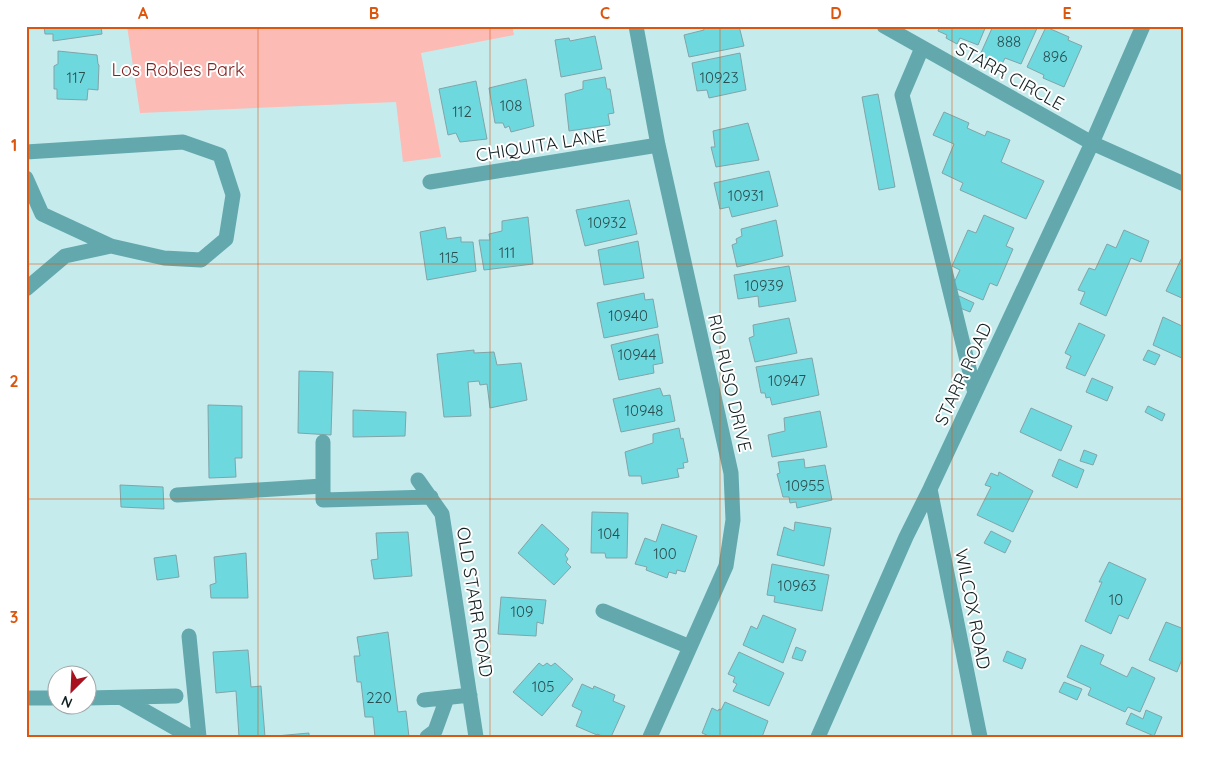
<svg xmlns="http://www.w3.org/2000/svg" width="1210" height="763" font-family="Quicksand,sans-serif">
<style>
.green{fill:#fdbbb5}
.building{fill:#6ed8df;stroke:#81a4a7}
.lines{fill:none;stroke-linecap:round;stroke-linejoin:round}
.minor{stroke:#62a8ad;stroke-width:15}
.grid{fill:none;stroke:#dd560d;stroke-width:1;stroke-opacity:0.55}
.labels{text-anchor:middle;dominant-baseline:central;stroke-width:4;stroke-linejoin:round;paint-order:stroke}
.number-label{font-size:15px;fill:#2a4f51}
.park-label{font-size:18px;fill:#802322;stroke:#fff}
.street-label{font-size:18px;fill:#132122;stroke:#fff}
.neatline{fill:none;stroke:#dd560d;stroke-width:2}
.grid-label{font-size:16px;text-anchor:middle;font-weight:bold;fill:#dd560d}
</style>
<rect width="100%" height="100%" fill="#c6ebed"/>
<!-- green -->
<path class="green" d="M127 26H512L514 35 421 53 441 157 403 162 396 102 140 113Z"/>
<!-- building -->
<path class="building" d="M44 26H101L102 34 53 41V34H45Z
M703 26H739L744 46 689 57 684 35 704 30Z
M940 26H986L978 45 960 38 957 44 946 38 947 35 938 31Z
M993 26H1038L1021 64 1005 58 1002 64 980 55Z
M1046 27 1069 37 1068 40 1082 46 1064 87 1043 78 1044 75 1027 67Z
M595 36 602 69 561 77 555 40 569 38 570 41Z
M58 51 97 55 98 64 99 65 98 90 88 89 87 100 57 99V89H54V66L58 64Z
M740 53 746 90 709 98 707 90 697 91 692 63Z
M605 77 607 89H610L614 113 608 114 610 125 569 131 565 94 583 89V81Z
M526 79 534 126 511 132 509 126 505 128 503 123H495L489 88Z
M476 81 487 139 460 142 456 133 448 135 439 89Z
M878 94 895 187 879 190 862 97Z
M944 112 969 123 967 128 985 136 987 131 1010 140 1001 162 1044 181 1026 219 960 190 963 183 942 173 954 144 933 135Z
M748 123 759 160 716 167 711 147H715L713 131Z
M769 171 778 206 732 217 729 207 720 209 714 183Z
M629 200 637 234 585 246 576 210Z
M984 215 1014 228 1006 246 1013 249 997 286 990 283 983 300 952 287 960 270 952 266 968 230 976 233Z
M528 217 533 264 484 270 479 240H490L489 234 502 231V221Z
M776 220 783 256 737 267 732 245 737 243 736 239 742 236 741 229Z
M445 227 447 239 461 237V242H473L476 271 427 280 420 232Z
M1124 230 1149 241 1141 262 1131 258 1106 316 1080 304 1085 292 1078 290 1089 268 1095 270 1107 244 1116 248Z
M638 241 644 278 604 285 598 250Z
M1184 253V299L1166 291Z
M789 266 796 301 759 307 758 296 738 299 734 275Z
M644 293 645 300 653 299 658 327 604 338 597 303Z
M959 296 974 303 970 312 955 306Z
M1163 317 1184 327V359L1153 345Z
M789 318 797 353 755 362 749 338 754 336 753 325Z
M1079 323 1105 335 1085 376 1066 368 1071 356 1065 353Z
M658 334 663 363 653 365 654 373 619 380 611 345Z
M474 350V353L494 352 497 365 521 363 527 400 490 408 487 384 480 385 479 381 468 382 471 416 444 417 437 354Z
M1148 350 1160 355 1155 365 1143 360Z
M812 358 819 395 772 405 770 397 766 398 765 393H761L756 367Z
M299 371 333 372 331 435 298 433Z
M1092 378 1113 387 1107 401 1086 392Z
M660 388 663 396 670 395 675 421 621 432 613 399Z
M208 405 242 406V458H235L236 477 209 478Z
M1148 406 1165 414 1162 421 1145 412Z
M1031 408 1072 426 1061 451 1020 432Z
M353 410 406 412 405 436 353 437Z
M820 411 827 447 772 457 768 435 785 431 784 418Z
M679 428 681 439 683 438 688 462 683 463 684 468 677 469 679 477 642 484 641 476H629L625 452 653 443V434Z
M1084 450 1097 455 1093 465 1080 461Z
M804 459 805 468 825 465 832 500 797 508 796 502 790 503 789 497H783L777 474 780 473 778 462Z
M1059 459 1084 470 1077 488 1052 476Z
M999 472 1033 491 1013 532 977 515 991 487 985 485 991 473 998 476Z
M120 485 163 487 164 509 121 507Z
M592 512 628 513 627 558H606L605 553H591Z
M795 522 831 528 824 566 777 555 784 527 794 531Z
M542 524 569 549 565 555 568 559 566 562 571 567 554 585 518 553Z
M662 524 697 536 685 572 677 570 676 574 669 572 667 578 646 570 647 567 635 564 645 538 656 542Z
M991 531 1011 541 1005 553 984 543Z
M408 532 412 576 374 579 371 560 378 559 376 533Z
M246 553 248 598H211L210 585 216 583 214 557Z
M176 555 179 577 157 580 154 558Z
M1109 562 1146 579 1128 619 1119 615 1111 634 1085 621 1102 582H1099Z
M772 564 829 575 822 611 774 602 775 596 767 595Z
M501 597 546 600 543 624 537 622 536 636 498 634Z
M763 615 796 629 783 663 743 645 751 626 757 629Z
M1166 622 1184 629V654L1177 672 1149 660Z
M388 632 398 712 406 711 409 737H375L373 717H365L361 682H357L354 656H360L357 637Z
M1081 645 1104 655 1100 664 1127 677 1132 667 1155 678 1140 712 1128 707 1125 712 1088 695 1091 688 1067 677Z
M796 647 806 651 802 661 792 658Z
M248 650 251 687 261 686 265 737H239L236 691 216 693 213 652Z
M1007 651 1026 659 1022 669 1003 661Z
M739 652 784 673 769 706 733 691 737 684 733 682 735 677 728 674Z
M539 663 543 666 547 663 551 666 555 663 573 679 542 716 513 692Z
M1064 682 1082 689 1077 700 1059 692Z
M582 684 593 689 594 686 615 695 613 701 625 706 611 737H605L597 734V735L576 726 582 711 572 706Z
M725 702 768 721 762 737H711L702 733 712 708 718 711 719 709 721 710Z
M1146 710 1162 717 1154 736 1126 724 1131 713 1143 719Z
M309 733V737H276V736Z"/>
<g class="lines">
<!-- minor -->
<path class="minor" d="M636 26 658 145 731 473 733 520 726 566 650 737
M884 26 1092 143 1184 184
M922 48 902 95 975 393
M26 152 183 142 220 155 233 195 226 239 201 260 164 258 111 246 42 214 26 178
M430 182 658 145
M26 289 65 256 111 246
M323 442V500L431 497
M418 480 442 514 476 737
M930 489 980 737
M177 495 323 486
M603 611 690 647
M189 636 199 737
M26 698H58
M88 698 176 696
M122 698 191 737
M424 700 470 695
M427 737 435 731 447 698
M818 737 906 537 930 489 1092 143 1143 26"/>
</g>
<!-- grid -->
<path class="grid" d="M258 26V737M490 26V737M720 26V737M952 26V737M26 264H1184M26 499H1184"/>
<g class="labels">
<!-- number labels -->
<g class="number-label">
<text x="1009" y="41">888</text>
<text x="1055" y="56">896</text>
<text x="76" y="77">117</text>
<text x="719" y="77">10923</text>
<text x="511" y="105">108</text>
<text x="462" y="111">112</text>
<text x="746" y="195">10931</text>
<text x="607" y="222">10932</text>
<text x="507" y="252">111</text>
<text x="449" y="257">115</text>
<text x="764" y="285">10939</text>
<text x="628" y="315">10940</text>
<text x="637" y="354">10944</text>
<text x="787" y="380">10947</text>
<text x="644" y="410">10948</text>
<text x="805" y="485">10955</text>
<text x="609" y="533">104</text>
<text x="665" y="553">100</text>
<text x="797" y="585">10963</text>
<text x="1116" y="599">10</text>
<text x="522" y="611">109</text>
<text x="543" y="686">105</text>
<text x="379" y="697">220</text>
</g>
<!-- park labels -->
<g class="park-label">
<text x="178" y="69">Los Robles Park</text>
</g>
<!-- street labels -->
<g class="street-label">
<text transform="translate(1010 76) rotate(29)">STARR CIRCLE</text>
<text transform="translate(541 145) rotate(-9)">CHIQUITA LANE</text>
<text transform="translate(963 374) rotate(-65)">STARR ROAD</text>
<text transform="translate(730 383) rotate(77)">RIO RUSO DRIVE</text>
<text transform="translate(475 602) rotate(81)">OLD STARR ROAD</text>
<text transform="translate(973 609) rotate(79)">WILCOX ROAD</text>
</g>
</g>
<!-- border -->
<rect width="1210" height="763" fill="none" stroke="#ffffff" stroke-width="55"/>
<!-- north arrow -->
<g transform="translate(72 690) rotate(204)"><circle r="24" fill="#ffffff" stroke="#a1a6a7"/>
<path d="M0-4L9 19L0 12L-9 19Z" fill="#a8121e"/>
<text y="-8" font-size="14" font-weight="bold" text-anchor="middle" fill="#132122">N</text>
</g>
<rect x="28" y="28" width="1154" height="708" class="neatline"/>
<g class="grid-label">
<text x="143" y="19">A</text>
<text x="374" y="19">B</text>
<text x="605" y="19">C</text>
<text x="836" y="19">D</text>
<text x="1067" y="19">E</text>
<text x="14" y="151">1</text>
<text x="14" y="387">2</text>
<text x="14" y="623">3</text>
</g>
</svg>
